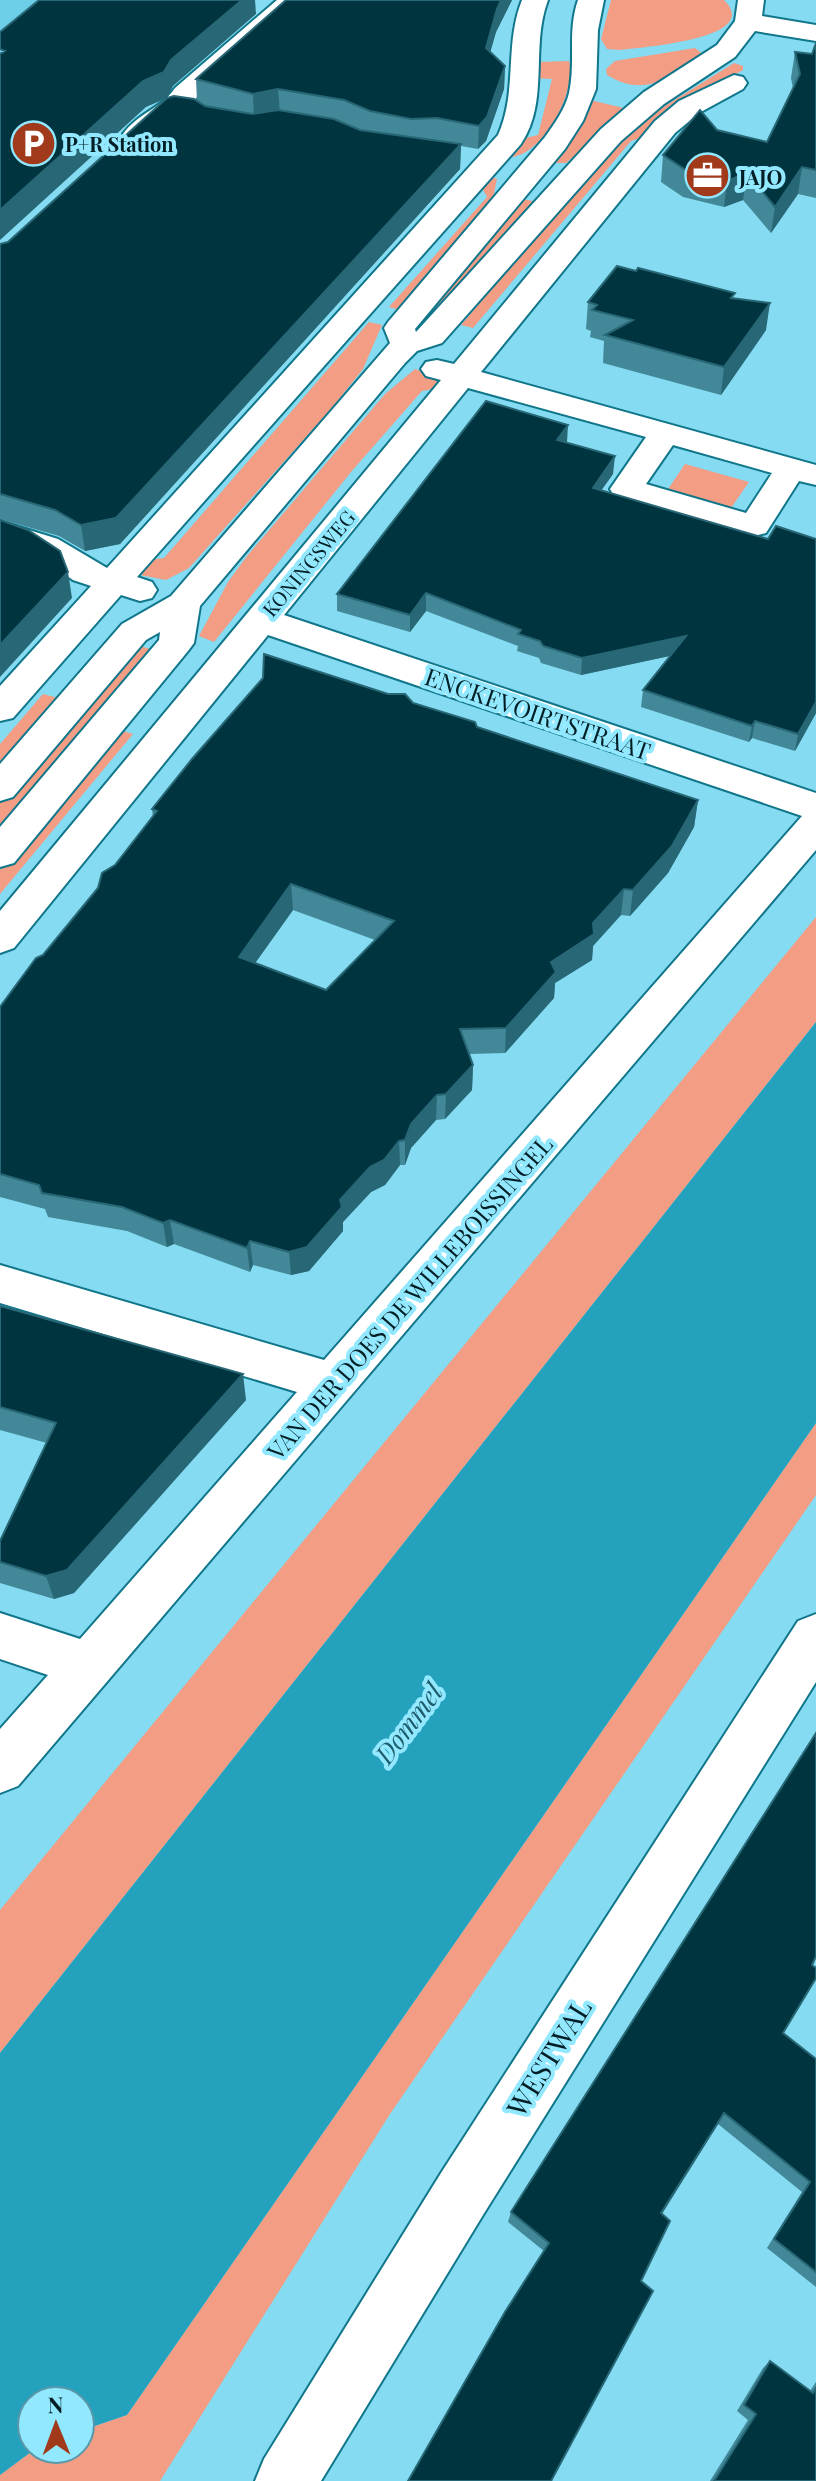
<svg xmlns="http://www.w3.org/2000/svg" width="816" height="2481" font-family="'Playfair Display',serif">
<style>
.built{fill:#6dcee7}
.green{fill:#f39d85}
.water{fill:#24a2bd}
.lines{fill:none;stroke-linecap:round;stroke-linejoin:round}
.minor-casing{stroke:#10768a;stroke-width:4}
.minor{fill:#fff;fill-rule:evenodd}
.wall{fill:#428898;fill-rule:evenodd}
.shaded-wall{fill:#286775}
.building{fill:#003540;stroke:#286775;stroke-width:2;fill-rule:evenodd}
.labels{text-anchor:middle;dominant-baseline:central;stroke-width:8;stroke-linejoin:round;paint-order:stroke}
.far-poi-label{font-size:20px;font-weight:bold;fill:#031f25;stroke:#92e8ff;text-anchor:start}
.far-street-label{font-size:20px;fill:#031f25;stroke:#92e8ff}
.street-label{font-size:24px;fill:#031f25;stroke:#92e8ff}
.water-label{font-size:26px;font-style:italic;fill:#1e5d6c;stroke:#92e8ff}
.near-street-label{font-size:28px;fill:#031f25;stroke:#92e8ff}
</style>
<rect width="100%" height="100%" fill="#85dbf1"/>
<!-- built -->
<path class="built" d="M0 0H72L0 60Z"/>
<!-- green -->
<path class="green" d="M611 0H724C764 39 641 47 620 50L607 49 601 39Z
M695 48 704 55C669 76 647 99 607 75L606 69 615 61Z
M569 61C577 91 544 154 511 157L510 154 521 139 538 135 552 79 535 78 538 62Z
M734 63 743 66V70L670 111 650 135 631 141 473 328 461 325 621 137 644 119Z
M590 100 628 109 566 163H549Z
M491 177 497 179 493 198 400 310 389 307 487 197 481 186Z
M519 198 541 203 439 320 420 315Z
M369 322 382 325 363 369 331 409 189 568 166 580 140 575 138 570 148 560 164 558Z
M415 369 446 378 439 388 422 391 351 472 214 642 199 636 228 582 247 556 385 394Z
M685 464 749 482 729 511 666 492Z
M140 646 153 650 0 838V801Z
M43 694 58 698 0 766V744Z
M119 730 133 734 0 894V870Z
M816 917V1022L0 2053V1910Z
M816 1423V1495L390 2114 160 2481H0V2475L35 2449H80V2431L127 2415Z"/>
<!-- water -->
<path class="water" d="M816 1022V1423L127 2415 80 2431V2401H32V2449H35L0 2475V2053Z"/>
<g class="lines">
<defs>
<path id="minor" d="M277 0H305L197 97 187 111 165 123 147 140 137 142 127 140 123 134C138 113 162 108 175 88Z
M522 0H548C530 47 550 101 521 144L137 577 152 582 157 590 152 598 140 601 121 595 13 718 0 721V686L91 586 73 580 34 553 0 542V521L58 539 107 568 498 135C518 90 504 45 522 0Z
M578 0H604L598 30 596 89 583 121 565 149 415 329 416 332 601 129 644 92 717 45 735 21 738 0H764L762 16 816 25V41L755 31 735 57 664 104 621 141 442 343 417 351 405 363 200 606 194 643 188 651 14 863 0 867V827L159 640 160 632 146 640 13 797 0 801V764L122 624 171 596 390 343 384 328 388 322 545 137C555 123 565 109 569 93 576 62 567 31 578 0Z
M734 75 743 77 747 83 743 89 699 113 675 133 481 372 816 465V485L799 481 766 533 754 536 742 533 614 496 610 489 646 437 468 388 284 615 816 793V850L18 1786 0 1793V1729L48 1675 0 1659V1613L80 1639 297 1392 0 1303V1265L324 1360 802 816 268 635 14 948 0 953V911L441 380 426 376 421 369 426 362 437 360 454 364 655 121 679 101ZM673 445 772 473 746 513 646 484Z
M816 1614V1682L483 2215 321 2481H255L264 2459 441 2173 798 1621Z"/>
</defs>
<!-- minor casing -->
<use href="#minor" class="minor-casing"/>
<!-- minor -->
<use href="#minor" class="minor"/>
</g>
<!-- wall -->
<path class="wall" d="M286 0H512L496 32 490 52 505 66 504 89 486 141 478 149 461 146 460 169 120 544 85 551 59 536 0 519V244L8 242 197 102 196 79Z
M816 43V198L798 194 771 233 743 200 724 207 683 197 661 182 663 155 717 130 767 142 793 88 791 78 795 52 812 54Z
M734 298 766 330 721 395 603 363 604 341 590 337 591 331 586 329 588 302Z
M567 442V443L613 474 601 490 768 539H816V713L795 751 752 738 749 742 641 707 643 690 670 656 581 675 541 663 539 658 517 651 518 646 426 611 410 632 337 611V594Z
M413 703 477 727 698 800 694 827 668 873 630 916 621 915 593 946 592 960 555 983 554 998 505 1053 469 1054 473 1065 472 1090 445 1119 436 1120 411 1148 405 1165H400L385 1185 371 1192 343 1222V1231L309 1271 291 1275 253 1265 250 1272 174 1244 167 1247 127 1231 48 1217 45 1209 0 1197V1007L98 888 153 817 152 809ZM293 910 375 940 326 990 255 963Z
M0 1306 246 1400 74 1593 54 1599 0 1583V1541L47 1443 0 1430Z
M783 2034 816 2059V2287L767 2248 802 2192 718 2124 662 2214 641 2281 544 2251 508 2222 511 2212Z
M770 2361 810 2391 816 2382V2481H710L748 2420 737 2411 763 2368Z"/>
<!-- shaded-wall -->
<path class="shaded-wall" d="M242 0H255L256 14 173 86 167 98 146 107 0 240V210L143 81 171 60Z
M501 0H512L496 32 485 71 486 48 497 9Z
M505 66 504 89 486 141 478 149 479 126Z
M278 89 280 113 254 118 253 94Z
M461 144 460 169 120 544 85 551 81 525Z
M802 167 798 194 771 233 775 207Z
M747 173 743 200 724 207 727 181Z
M770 303 766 330 721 395 724 367Z
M568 425 567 442 556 457 557 440Z
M615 456 613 474 591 505 593 488Z
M68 572 72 598 0 677V645Z
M426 593V611L410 632V615Z
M686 636 683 653 581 675 582 658Z
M816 702V713L795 751 798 734Z
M755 721 752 738 749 742 752 726Z
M698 800 694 827 668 873 630 916 633 890Z
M291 884 293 910 241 983 239 957Z
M624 889 621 915 593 946 592 960 555 983 554 998 505 1053 506 1028 551 962 593 923Z
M473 1065 472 1090 445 1119 446 1094Z
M437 1095 436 1120 411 1148 405 1165V1140L411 1124Z
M399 1141 400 1165 385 1185 371 1192 343 1222V1231L309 1271 291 1275 289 1252 370 1167Z
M170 1220 174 1244 167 1247 163 1223Z
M250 1241 253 1265 250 1272 247 1248Z
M243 1374 246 1400 74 1593 54 1599 46 1576Z
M724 2113 718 2124 656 2223 661 2213Z"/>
<!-- building -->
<path class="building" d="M39 0H242L171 60 164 72 143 81 0 210V54L5 51 0 49V32Z
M286 0H501L497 9 486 48 505 66 487 117 479 126 437 118 411 119 370 111 344 100 278 89 253 94 196 79Z
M816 43V170L802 167 775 207 747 173 727 181 686 170 663 155 700 110 717 130 767 142 800 74 795 52 812 54Z
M174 96 194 99 205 106 252 114 278 110 334 119 360 130 461 144 116 518 81 525 55 510 0 494V244L8 242 167 98Z
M617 266 636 271 638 268 735 293 731 298 770 303 724 367 605 335 633 320 592 310 597 305 588 302Z
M486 401 568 425 557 440 615 456 593 488 768 539 776 526 816 539V702L798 734 755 721 752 726 643 690 686 636 582 658 543 646 540 641 518 634 521 630 426 593 410 615 337 594Z
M0 520 28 530 60 551 68 572 0 645Z
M264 654 388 694H405L413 703 475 722 477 727 698 800 672 846 633 890 624 889 593 923 594 934 551 962 556 972 506 1028 460 1029 473 1065 446 1094 437 1095 411 1124 405 1140 399 1141 384 1160 370 1167 340 1200 342 1207 307 1247 289 1252 250 1241 247 1248 170 1220 163 1223 122 1207 42 1193 39 1185 0 1174V1007L36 958 43 955 98 888 102 873 115 865 157 811 152 809 192 759 263 678ZM291 884 394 921 326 990 239 957Z
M0 1306 243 1374 67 1570 46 1576 0 1562V1541L56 1423 0 1407Z
M816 1733V1956L812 1965 816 1968V1978L783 2033 816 2059V2272L774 2239 810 2182 724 2113 661 2213 670 2221 641 2281 653 2291 551 2481H408L505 2312 549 2243 511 2212Z
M770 2361 813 2393 816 2388V2481H714L756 2414 744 2405Z"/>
<!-- icons -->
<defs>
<symbol id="parking-disc" viewBox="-11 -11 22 22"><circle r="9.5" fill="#a13a1b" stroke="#92e8ff"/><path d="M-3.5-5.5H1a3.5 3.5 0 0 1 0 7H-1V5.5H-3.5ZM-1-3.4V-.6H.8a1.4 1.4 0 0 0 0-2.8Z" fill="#fff"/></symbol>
<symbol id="office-disc" viewBox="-11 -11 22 22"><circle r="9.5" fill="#a13a1b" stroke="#92e8ff"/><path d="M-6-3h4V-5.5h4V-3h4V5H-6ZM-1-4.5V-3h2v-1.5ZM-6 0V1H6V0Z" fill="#fff"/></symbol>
</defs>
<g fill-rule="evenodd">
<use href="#parking-disc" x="8" y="118" width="51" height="51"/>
<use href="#office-disc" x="682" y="150" width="51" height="51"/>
</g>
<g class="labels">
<!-- far-poi labels -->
<g class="far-poi-label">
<text x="65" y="143">P+R Station</text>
<text x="739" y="176">JAJO</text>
</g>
<!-- far-street labels -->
<g class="far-street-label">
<text transform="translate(308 563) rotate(-50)">KONINGSWEG</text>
</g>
<!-- street labels -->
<g class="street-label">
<text transform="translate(538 713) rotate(19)">ENCKEVOIRTSTRAAT</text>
<text transform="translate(409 1297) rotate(-49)">VAN DER DOES DE WILLEBOISSINGEL</text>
</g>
<!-- water labels -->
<g class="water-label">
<text transform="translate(408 1723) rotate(-53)">Dommel</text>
</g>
<!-- near-street labels -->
<g class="near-street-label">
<text transform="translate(548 2057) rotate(-58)">WESTWAL</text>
</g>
</g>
<!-- north arrow -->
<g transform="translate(56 2425) rotate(359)"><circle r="38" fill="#92e8ff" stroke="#5998a8" stroke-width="2"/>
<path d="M0-6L14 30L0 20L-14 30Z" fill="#a13a1b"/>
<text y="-12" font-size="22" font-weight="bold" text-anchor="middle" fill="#031f25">N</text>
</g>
</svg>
